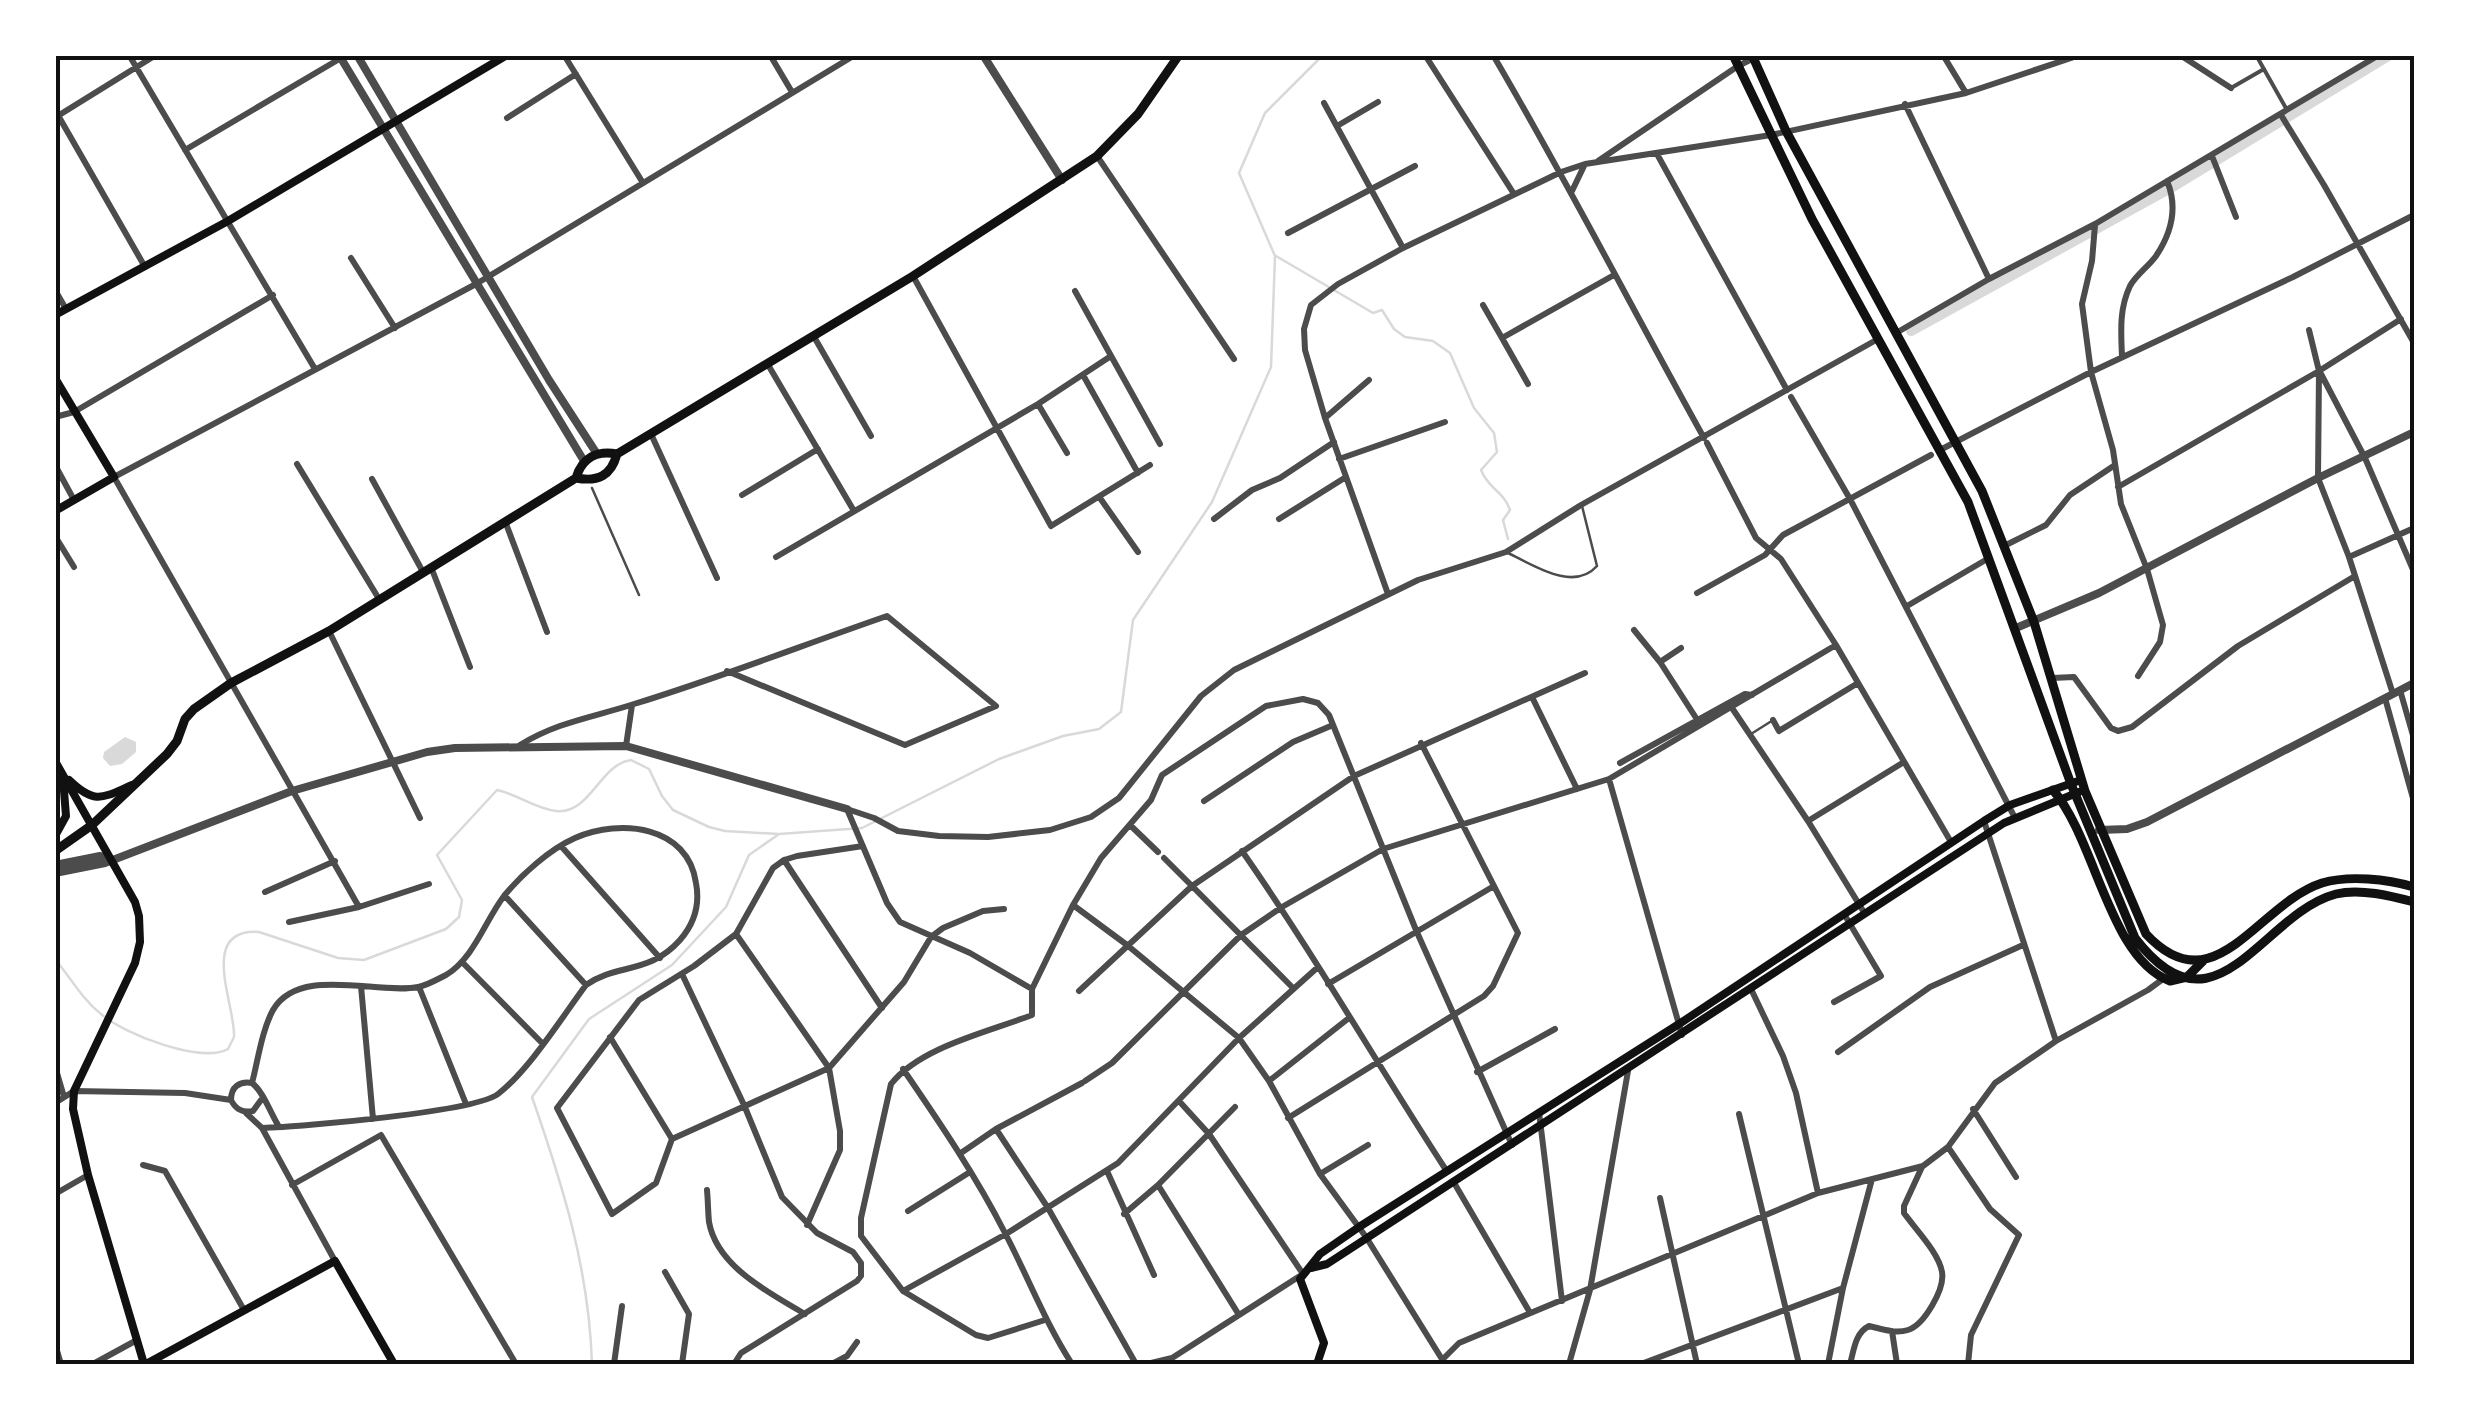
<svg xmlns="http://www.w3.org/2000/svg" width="2469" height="1419" font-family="Montserrat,sans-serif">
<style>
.water{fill:#d9d9d9}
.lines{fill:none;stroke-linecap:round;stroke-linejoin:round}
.stream{stroke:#d9d9d9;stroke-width:2.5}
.canal{stroke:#d9d9d9;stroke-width:10}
.service{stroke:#4c4c4c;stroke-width:2.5}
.pedestrian{stroke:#4c4c4c;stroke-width:4}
.minor{stroke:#4c4c4c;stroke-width:6}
.tertiary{stroke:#4c4c4c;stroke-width:8}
.secondary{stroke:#111;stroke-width:8}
.primary{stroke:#111;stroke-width:9}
.neatline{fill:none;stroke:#111;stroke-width:4}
</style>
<rect width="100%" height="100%" fill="#fff"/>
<!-- water -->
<path class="water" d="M125 737 136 742V752L122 764 110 766 103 758 104 752Z"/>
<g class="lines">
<!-- stream -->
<path class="stream" d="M1276 256 1373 313 1382 310 1394 329 1405 337 1433 341 1450 353 1474 408 1494 433 1497 452 1481 470C1489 490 1503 490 1510 510L1503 520 1508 539
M55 959C70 977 82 999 101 1014 124 1034 201 1064 228 1049L234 1037C236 1006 197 928 259 932L338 958 364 960 446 929 459 917 462 900 437 855 497 790C517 794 535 809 556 811 590 815 600 764 631 760L649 769 662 796 673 810 709 827 725 831 779 834 862 828 999 759 1063 736 1099 729 1121 712 1133 620 1212 502 1271 367 1275 256 1239 173 1265 113 1323 55
M592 1364C589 1269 563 1186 532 1097L589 1019 672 965 726 907 749 855 779 834"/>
<!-- canal -->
<path class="canal" d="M1911 331 2176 185 2390 55"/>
<!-- service -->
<path class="service" d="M592 488 639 595
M1506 552C1532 564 1573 593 1597 566L1582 506
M1751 734 1770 722"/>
<!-- pedestrian -->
<path class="pedestrian" d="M2256 55 2287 110
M2231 88 2264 69"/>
<!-- minor -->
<path class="minor" d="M129 55 315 369
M564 55 643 183
M770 55 792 92
M1425 55 1514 194
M1493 55C1567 181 1633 310 1704 438
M1943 55 1966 93
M2180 55 2231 88
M1324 103 1403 248
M1905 104 1989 279
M55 110 145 267
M2281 115 2324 185 2414 343
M56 117 156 55
M507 118 576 74
M1337 126 1378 102
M185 150 341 58
M1657 154 1787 390
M1097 156 1234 359
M2212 156 2236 217
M1598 161 1738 66 1760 55
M1572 191 1584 166
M2095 225 2092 261 2082 304 2091 372 2113 450 2121 504 2147 569 2163 625 2160 642 2138 676
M1288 233 1415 166
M351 258 395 328
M913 276 1051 526 1150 465
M55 290 66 309
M1075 291 1160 444
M1483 305 1502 338
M2309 330 2319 371 2318 478 2349 557 2393 694
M1896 333 1989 279 2095 224 2379 55
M813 335 871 436
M2122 357C2121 332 2119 309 2130 286 2136 275 2148 267 2156 256 2172 232 2178 207 2167 181
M767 363 854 511
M2320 372 2365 458 2414 572
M1083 375 1138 473
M1528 384 1502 338 1614 275
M1791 397 1850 499 2015 818
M1038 404 1067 453
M55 417 74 412 273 295
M1325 418 1369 380
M651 434 717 578
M1707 443 1756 538 1781 559 1836 645 1951 842
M1940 450 2091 372 2293 277 2414 215
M1339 459 1445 422
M297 464 379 599
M55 465 74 500
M372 479 423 572
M2118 487 2319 371 2401 319
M742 495 818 449
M1100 498 1138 552
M1214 519 1252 490 1280 478 1334 442
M1279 519 1346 477
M505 521 547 632
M55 536 74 567
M2006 545 2046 525 2070 495 2115 465
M776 557 1038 404 1111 356
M2349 557 2414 528
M431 567 470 667
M1697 593 1765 555 1783 535 1931 455
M1388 594 1325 418 1305 350 1304 329 1311 305 1338 284 1403 248 1561 172 1585 164 1771 135 1966 93 2080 55
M1907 606 1989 558
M1634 630 1660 662
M329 631 420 818
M1681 648 1660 662 1698 721
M2052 678 2074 677 2111 728 2118 731 2132 727 2238 646 2355 576
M2400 690 2414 739
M1532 697 1577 789
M2385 698 2414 802
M1732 708 1808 821 1865 914
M1773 720 1779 731 1858 683
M520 745C557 722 594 717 634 704 719 678 803 645 887 616L996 706 905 745 727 671
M626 746 632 705
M1620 763 1745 694 1752 695
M1609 779 1682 1035
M1204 801 1293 742 1333 725
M847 809 874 818 898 831 939 836 988 837 1050 830 1091 817 1119 798 1201 696 1234 670 1418 580 1506 552 1581 505 1878 339
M847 809 887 903 900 922 970 953 1032 989
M1808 821 1904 762
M1984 821 2056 1041
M1130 825 1158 852
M561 846 660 958
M863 846 797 856 784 860 773 868 736 934 694 966 639 1000 557 1108 612 1214 656 1183 672 1139 829 1068 904 982 931 937 943 928 983 911 1004 909
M1242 851C1314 954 1377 1064 1446 1170
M1164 858 1192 886
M784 860 882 1008
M1195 889 1293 988
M265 892 335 861
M505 896 586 985
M1073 905 1127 945 1239 1038 1269 1081 1320 1174 1366 1237 1445 1364
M359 907 114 477 476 284 855 55
M289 922 359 907 429 884
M736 934 829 1068 840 1131V1150L807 1225
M462 962 543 1044
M682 974 744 1105 782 1197 817 1233 853 1252 861 1263V1276L857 1281 741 1353 734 1364
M1328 984 1494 886
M361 986 373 1119
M419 987 466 1104
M1751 989 1783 1056 1796 1093 1818 1193
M1079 991 1192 886 1354 776 1585 673
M1834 1002 1881 976 1844 914
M610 1037 672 1139
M1838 1052 1930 987 2023 945
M55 1066 64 1097
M903 1069C940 1123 976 1176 1005 1233 1028 1277 1045 1322 1072 1364
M1477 1072 1555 1029
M1085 1081 1112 1063 1241 935 1282 907 1383 849 1609 779 1836 645
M1269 1081 1349 1018
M252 1083C258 1060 262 1030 273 1010 299 965 378 995 418 987 426 986 438 979 446 975 474 958 485 921 504 896 521 875 550 849 575 838 621 818 688 826 696 883 700 904 694 924 680 940 649 975 617 963 586 985 562 1017 530 1069 498 1094 475 1112 299 1127 262 1128
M231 1100C231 1087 239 1081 252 1083 263 1091 270 1112 278 1125
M231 1100C236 1110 243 1113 253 1111L261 1100
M55 1103 74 1091 185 1093 231 1100
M1973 1109 2016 1177
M1539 1112 1562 1301
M246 1113 262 1128 335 1261
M1739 1114 1799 1364
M1288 1118 1484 996 1493 986 1518 933 1421 743
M996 1129 1048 1208 1136 1364
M1948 1147 1990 1209 2019 1235 1971 1335 1968 1364
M961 1153 996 1129 1082 1083
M143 1165 165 1171 244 1310
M1107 1171 1154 1275
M1320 1174 1368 1145
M1453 1181 1529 1311
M292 1185 381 1135 516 1364
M1158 1185 1239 1315
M707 1190C708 1201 708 1212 709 1222 717 1267 770 1293 805 1314
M55 1194 88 1175
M1660 1198 1697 1364
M908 1211 970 1172
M1124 1214 1158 1185 1235 1107
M665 1272 689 1314 682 1364
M903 1291 1006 1234 1118 1163 1239 1038 1318 967
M1045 1320 988 1338 976 1335 903 1291 861 1236V1218L891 1084C920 1047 988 1032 1032 1015V989L1073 905 1101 858 1151 800 1162 775 1266 706 1303 699 1318 703 1329 715 1416 930 1512 1145
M1892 1331 1897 1364
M55 1344 61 1364
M93 1364 137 1340
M614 1364 622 1306
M832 1364 847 1356 857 1342
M1147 1364 1172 1358 1303 1274 1209 1134 1179 1101
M1438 1364 1459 1343 1818 1193 1923 1166 1948 1147 1995 1083 2056 1041 2148 990 2167 976
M1569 1364 1590 1290 1628 1071
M1641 1364 1843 1288
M1828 1364 1843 1288 1872 1179
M1850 1364C1854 1350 1855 1333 1869 1326 1882 1329 1895 1334 1908 1330 1924 1325 1945 1289 1942 1272 1939 1253 1916 1230 1904 1213V1206L1922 1167"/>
<!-- tertiary -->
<path class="tertiary" d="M339 55 584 461
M357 55 549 380 597 454
M983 55 1062 180
M2016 628 2099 593 2318 478 2414 432
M2099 830 2127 829 2147 822 2414 683
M55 865 100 856 112 861
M55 873 105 863 292 791 427 752 455 748 626 746 847 809"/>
<!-- secondary -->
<path class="secondary" d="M55 315 228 221 507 55
M55 378 114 477 55 511
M55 761 135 902 139 916 140 942 135 963 74 1091 73 1109 88 1175 144 1364
M69 780C95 805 102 798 132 785
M55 836 66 816 63 778
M1311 1268 1327 1264 2004 823 2079 792
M146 1364 335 1261 394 1364
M1317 1364 1324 1343 1300 1279 1320 1254 1359 1227 1679 1024 1984 821 2010 805 2081 780"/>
<!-- primary -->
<path class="primary" d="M1733 55 1812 219 1968 502 2071 784 2135 938C2216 1044 2261 914 2336 894 2360 888 2391 896 2414 902
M1752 55 1786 131 1982 491 2034 622 2085 791 2146 934C2215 1008 2257 904 2322 883 2349 875 2387 879 2414 887
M617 454 913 276 1097 156 1138 114 1179 55
M576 478C598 482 611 476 617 454
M576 478C582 458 597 450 617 454
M2053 790C2096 840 2109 958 2170 981L2187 977 2203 961
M55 851 92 825 167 754 177 741 185 719 194 709 231 683 329 631 576 478"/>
</g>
<!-- border -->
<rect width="2469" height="1419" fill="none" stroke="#ffffff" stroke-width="115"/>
<rect x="58" y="58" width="2354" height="1304" class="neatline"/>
</svg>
